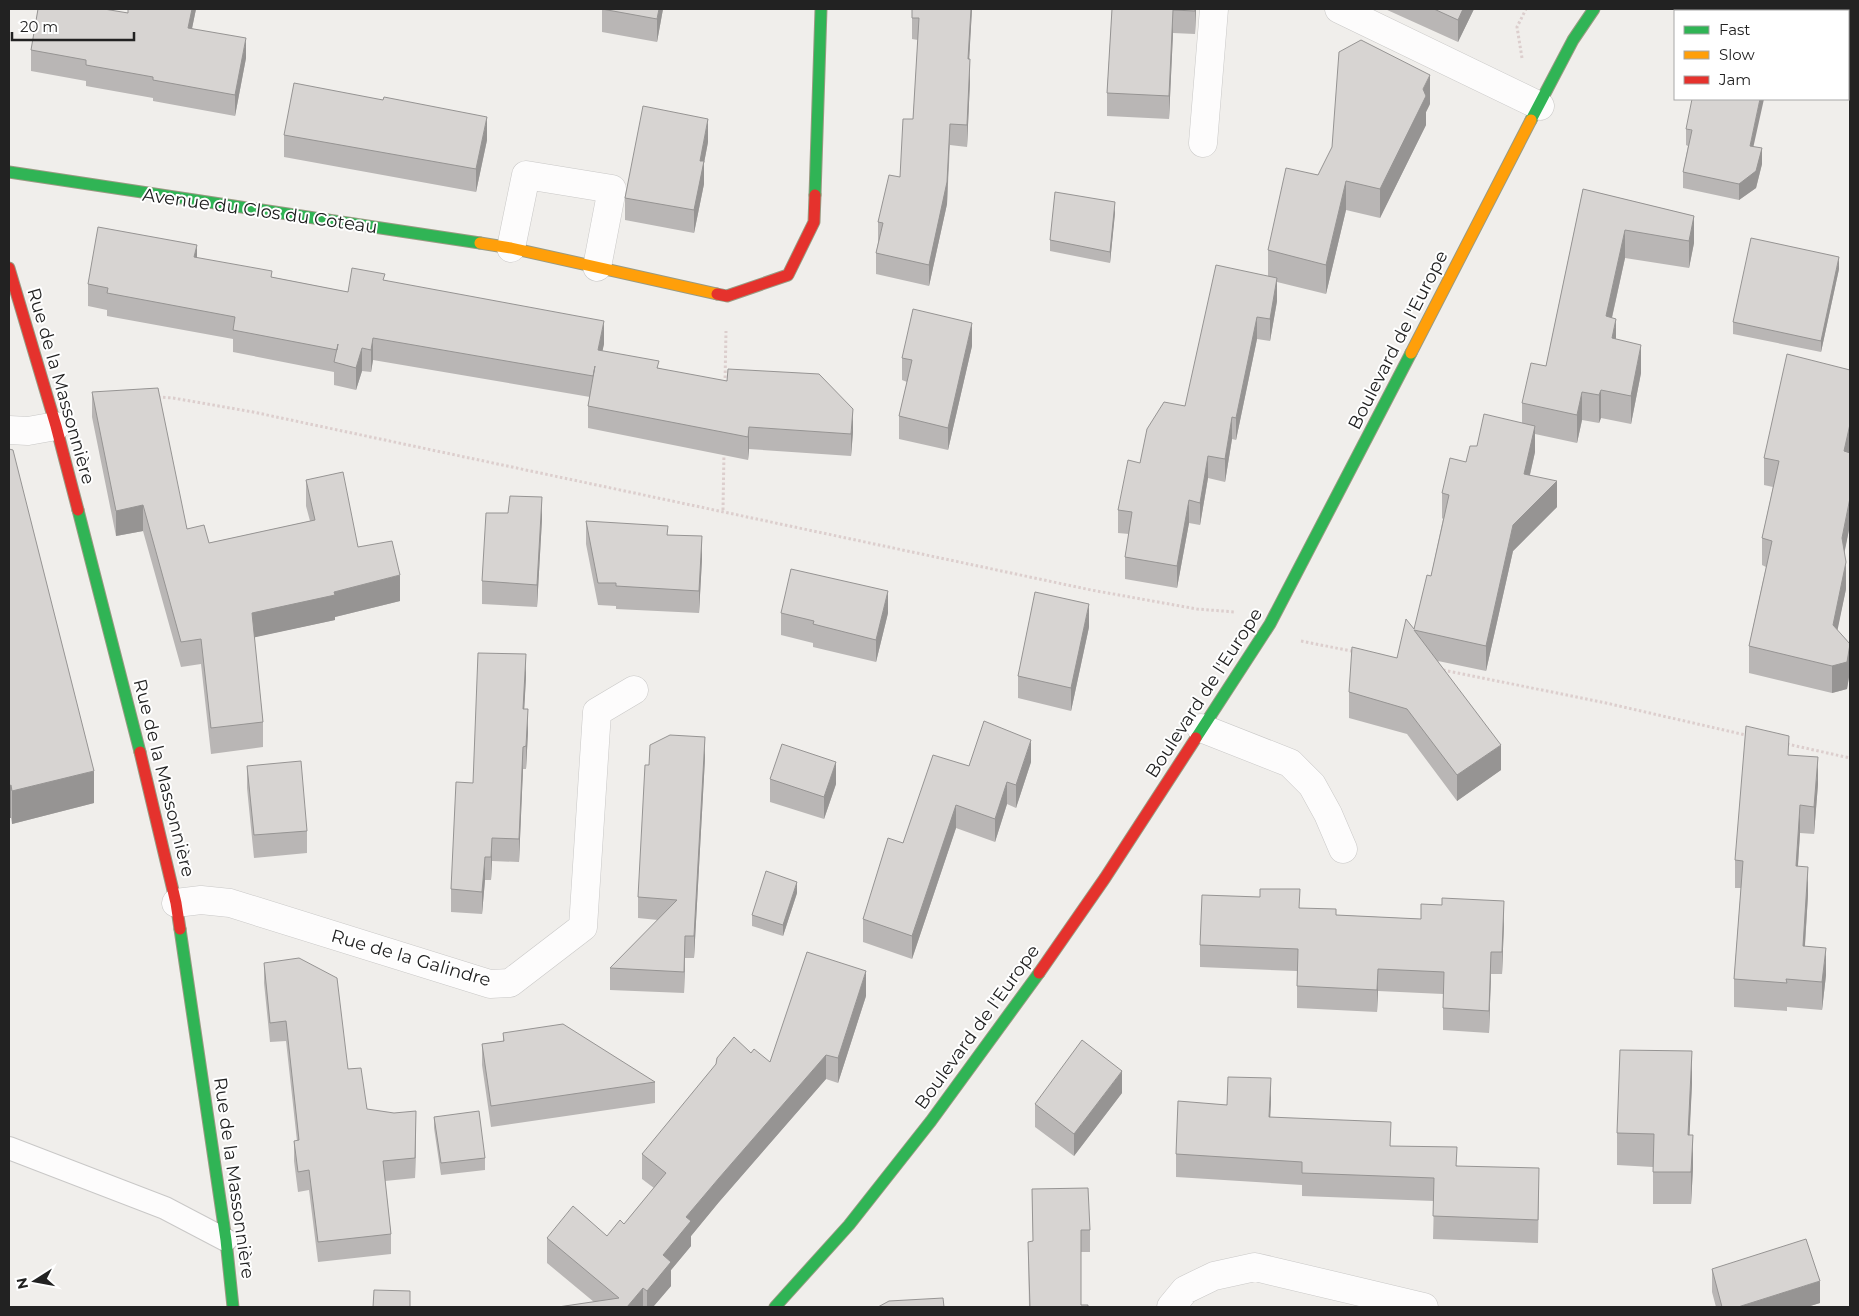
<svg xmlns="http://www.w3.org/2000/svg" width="1859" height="1316" font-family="Montserrat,sans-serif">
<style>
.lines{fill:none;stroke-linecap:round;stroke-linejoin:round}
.lane-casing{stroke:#c9c8c7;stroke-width:24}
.street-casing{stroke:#c9c8c7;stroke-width:29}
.fast-casing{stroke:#999a82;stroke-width:13}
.slow-casing{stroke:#999a82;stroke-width:13}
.jam-casing{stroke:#999a82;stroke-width:13}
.path{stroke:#dccecd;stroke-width:3;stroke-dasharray:2.5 2.5;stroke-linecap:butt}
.lane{stroke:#fdfcfc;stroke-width:22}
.street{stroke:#fdfcfc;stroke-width:28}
.fast{stroke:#30b455;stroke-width:11}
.slow{stroke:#ff9f0a;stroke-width:11}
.jam{stroke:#e5322d;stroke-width:11}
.wall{fill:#b9b6b5}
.shaded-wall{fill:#969493}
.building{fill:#d7d4d2;stroke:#969493}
.labels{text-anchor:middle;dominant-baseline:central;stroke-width:4;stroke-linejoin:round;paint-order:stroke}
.street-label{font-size:18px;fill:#222;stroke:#fff}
</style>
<rect width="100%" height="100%" fill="#f0eeeb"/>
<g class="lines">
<defs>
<path id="lane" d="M9 1148 165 1208 226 1240"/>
<path id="street" d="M1339 9 1540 106
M1203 143 1214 9
M511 248 526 175 612 189 597 267
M9 430 28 431 56 426
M1201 728 1290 763 1312 785 1328 814 1343 849
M176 903 201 900 230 903 490 984 510 983 583 927 597 712 634 690
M1171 1307 1185 1290 1214 1276 1255 1267 1424 1307"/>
<path id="fast" d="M1531 120 1573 40 1594 9
M9 172 480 243
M815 195 821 9
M78 510 140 752
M1196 738 1270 624 1411 353
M180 929 226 1240 233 1307
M775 1307 849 1225 931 1121 1039 973"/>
<path id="slow" d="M480 243 511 248 717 294
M1411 353 1531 120"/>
<path id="jam" d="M9 268 56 426 78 510
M717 294 727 296 788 275 814 222 815 195
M140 752 176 903 180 929
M1039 973 1105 878 1196 738"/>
</defs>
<!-- lane casing -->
<use href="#lane" class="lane-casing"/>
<!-- street casing -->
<use href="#street" class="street-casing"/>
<!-- fast casing -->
<use href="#fast" class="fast-casing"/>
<!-- slow casing -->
<use href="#slow" class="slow-casing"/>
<!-- jam casing -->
<use href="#jam" class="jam-casing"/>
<!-- path -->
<path class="path" d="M1522 58 1517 27 1526 9
M725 383 726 331
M158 397 173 398 253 412 1091 590 1197 609 1235 612
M723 510 724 451
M1301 641 1356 652
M1443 670 1606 703 1750 736
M1787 744 1850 758"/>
<!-- lane -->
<use href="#lane" class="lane"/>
<!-- street -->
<use href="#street" class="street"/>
<!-- fast -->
<use href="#fast" class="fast"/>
<!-- slow -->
<use href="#slow" class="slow"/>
<!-- jam -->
<use href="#jam" class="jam"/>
</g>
<!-- wall -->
<path class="wall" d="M128 9H196L192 28 246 58 235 116 153 101V98L86 86V81L31 71V50L128 13Z
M602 9H663L657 42 602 32Z
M912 9H972L969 59 970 81 967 147 950 145 947 204 929 286 876 274V253L878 243V222L900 177 913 119 918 40 912 39Z
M1112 9H1196L1195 34 1173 33 1169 119 1107 116V93Z
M1385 9H1474L1458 42Z
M1430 104 1426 112V125L1380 218 1346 210 1326 294 1277 282V301L1270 341 1257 339 1236 440 1232 439 1225 482 1208 478 1200 525 1189 523 1177 588 1125 579V557L1129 534 1118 533V510L1268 276V250L1318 175Z
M1686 129 1753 146 1762 164 1756 188 1739 200 1683 188V172L1688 146 1686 145Z
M284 135 487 140 476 192 284 157Z
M708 142 704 163V184L694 233 625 220V198Z
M1583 189 1694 216V243L1689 268 1625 258 1612 318 1616 339 1641 373 1631 424 1601 418 1599 423 1582 420 1577 443 1535 434V452L1530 475 1557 507 1513 551 1486 671 1438 661 1501 770 1457 801 1407 734 1349 718V692L1397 658 1414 629 1431 576 1443 519 1442 518V493L1466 462 1477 446 1522 423V403L1546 366Z
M1115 213 1110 263 1050 251V240Z
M197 258 272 277 348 292 385 280 604 344 602 351 659 368 853 432 851 456 749 449 748 460 588 428V406L590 397 373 360 371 372 362 371 356 390 334 385V372L233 352V339L107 316V310L88 306V284Z
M1839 269 1821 352 1733 334V322Z
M972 346 948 450 899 439V416L907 382 902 380V358Z
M1850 370V525L1844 552 1846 589 1837 630 1850 671 1847 689 1832 693 1749 673V646L1766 567 1762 565V538L1773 487 1764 485V458Z
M92 392 187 529 209 543 310 521 306 506V480L400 601 335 617V620L254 637 263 722V747L211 754 201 664 181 667 143 531 116 536 92 417Z
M9 449 94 803 12 824 11 818Z
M542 519 537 607 482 604V581Z
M586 521 668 535 702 559 699 613 616 609V606L598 605 586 544Z
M781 613H888L876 662 813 647V643L781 635Z
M1089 627 1071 711 1018 698V676Z
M526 677 524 709 528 732 526 769H523L519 862 492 861 491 880H485L482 914 451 912V889L473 783Z
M1789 755 1818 784 1814 834 1800 833 1798 866 1808 895 1805 946 1826 975 1822 1010 1787 1007V1011L1734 1007V979L1741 888H1735V860Z
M705 758 694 958H685L684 993 610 990V968L658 920 638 918V897Z
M1031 762 1016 808 1007 804 995 842 956 828 912 959 863 942V919L903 843 969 766Z
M247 766 307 831V853L254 858 247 788Z
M770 779 836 784 824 819 770 802Z
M797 893 783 936 752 926V915Z
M1260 897 1300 908 1336 915 1504 923 1502 974H1491L1489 1033 1443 1030V994L1378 991 1377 1012 1297 1008V971L1200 967V945Z
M264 963 348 1069 367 1109 416 1130 415 1178 385 1181 391 1234V1254L318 1262 309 1190 298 1192 294 1161V1141H297L286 1041 270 1042 264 983Z
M866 996 838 1083 826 1079 719 1202 691 1236V1246L671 1270V1286L653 1307H558L594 1302 547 1263V1238L607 1236 624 1224 654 1188 642 1179V1154L751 1053 770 1062Z
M503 1033 655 1082V1103L491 1127 482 1065V1044L503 1041Z
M1692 1084 1689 1135 1693 1168 1691 1204H1653V1167L1617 1165V1133Z
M1122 1093 1074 1156 1035 1127V1104Z
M1271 1101 1270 1117 1391 1146 1539 1190 1538 1243 1433 1239 1434 1201 1302 1196V1185L1176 1177V1154L1227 1105Z
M434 1117 485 1158V1170L441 1175 434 1128Z
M1032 1189 1090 1230V1252H1081V1305L1088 1307H1029L1028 1242 1033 1241Z
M1712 1269 1820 1303 1807 1307H1716L1712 1292Z"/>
<!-- shaded-wall -->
<path class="shaded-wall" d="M192 9H196L188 48V28Z
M659 9H663L657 42V19Z
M971 9H972L968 80V59Z
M1195 9H1196L1195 34Z
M1463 9H1474L1458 42V20Z
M1173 10V33L1169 119V96Z
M246 38V58L235 116V95Z
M970 59V81L967 147V125Z
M1430 75V104L1426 112V125L1380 218V189L1423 89Z
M1760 99H1764L1750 162V146Z
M487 117V140L476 192V169Z
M708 119V142L704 163V184L694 233V210L700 161Z
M950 124 947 204 929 286V265Z
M1762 148V164L1756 188 1739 200V184Z
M1346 181V210L1326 294V265Z
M1115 202V213L1110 263V252Z
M1694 216V243L1689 268V241Z
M1625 230V258L1606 344V316Z
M197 245V267L194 257Z
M1839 257V269L1821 352V341Z
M1277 278V301L1270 341V319Z
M1257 317V339L1236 440V418Z
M1616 319V347L1612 338Z
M604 321V344L598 372V350Z
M972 323V346L948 450V428Z
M373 338V360L371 372V350Z
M1641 345V373L1631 424V396Z
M362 348V371L356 390V368Z
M1601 390V418L1599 423V395Z
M1582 392V420L1577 443V415Z
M853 409V432L851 456V434Z
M1232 417V439L1225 482V459Z
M1850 424V452L1844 479V451Z
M1535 426V452L1524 500V474Z
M749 427V449L748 460V437Z
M1208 456V478L1200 525V503Z
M1557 481V507L1513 551 1486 671V646L1513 525Z
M542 497V519L537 607V585Z
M1850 498V525L1842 565V538Z
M1189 500V523L1177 588V566Z
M143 505V531L116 536V511Z
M702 536V559L699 613V591Z
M1846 562V589L1833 652V625Z
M400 575V601L335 617V620L252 638V613Z
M888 591V613L876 662V640Z
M1089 604V627L1071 711V688Z
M1850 644V671L1847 689 1832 693V666Z
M526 654V677L523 732V709Z
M528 709V732L526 769V746Z
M705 737V758L694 958V936Z
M1031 740V762L1016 808V785Z
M1501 745V770L1457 801V775Z
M523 747V769L519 862V839Z
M1818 757V784L1814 834V807Z
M836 762V784L824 819V797Z
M94 771V803L12 824V791Z
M1007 782V804L995 842V819Z
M11 785V818H9V786Z
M956 805V828L912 959V936Z
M1800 805V833L1796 893V866Z
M492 838V861L491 880V857Z
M485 857V880L482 914V892Z
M1808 867V895L1803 974V946Z
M797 882V893L783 936V925Z
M1504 901V923L1502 974V952Z
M685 936V958L684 993V972Z
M1826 948V975L1822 1010V982Z
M1491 952V974L1489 1033V1011Z
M1378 969V991L1377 1012V990Z
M866 971V996L838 1083V1058Z
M1692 1051V1084L1688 1168V1135Z
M826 1055V1079L719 1202 691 1236V1246L671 1270V1286L653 1307H647V1291L663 1255 686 1217 719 1178Z
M1122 1071V1093L1074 1156V1134Z
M1271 1078V1101L1269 1140V1117Z
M416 1111V1130L415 1178V1158Z
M1693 1135V1168L1691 1204V1172Z
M1820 1281V1303L1807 1307H1738Z
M643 1288V1307H627Z"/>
<!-- building -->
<path class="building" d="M38 9H104L128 13V9H192L188 28 246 38 235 95 153 80V77L86 65V60L31 50Z
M602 9H659L657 19Z
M912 9H971L968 59H970L967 125 950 124 947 182 929 265 876 253 883 223 878 222 889 175 900 177 903 119H913L919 18H912Z
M1112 9H1195V11L1173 10 1169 96 1107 93Z
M1434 9H1463L1458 20Z
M1696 9H1792V11H1696Z
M1361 40 1430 75 1423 89 1426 96 1380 189 1346 181 1326 265 1268 250 1286 168 1318 175 1332 147 1339 52Z
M294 83 383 100 384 97 487 117 476 169 284 135Z
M1692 99H1760L1750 146 1762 148 1756 171 1739 184 1683 172 1692 130 1686 129Z
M643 106 708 119 700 161H704L694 210 625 198Z
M1583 189 1694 216 1689 241 1625 230 1606 316 1616 319 1612 338 1641 345 1631 396 1601 390 1599 395 1582 392 1577 415 1522 403 1531 363 1546 366Z
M1055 192 1115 202 1110 252 1050 240Z
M98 227 197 245 194 257 272 271 271 277 348 292 352 268 385 274 383 280 604 321 598 350 659 361 657 368 727 381 728 369 819 374 853 409 851 434 749 427 748 437 588 406 595 366 593 376 373 338 371 350 362 348 356 368 334 362 338 344 337 350 233 330 235 317 107 293 108 288 88 284Z
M1751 238 1839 257 1821 341 1733 322Z
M1216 265 1277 278 1270 319 1257 317 1236 418 1232 417 1225 459 1208 456 1200 503 1189 500 1177 566 1125 557 1132 512 1118 510 1128 460 1140 463 1147 429 1164 402 1185 406Z
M913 309 972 323 948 428 899 416 912 360 902 358Z
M1787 354 1850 370V424L1844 451 1850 453V498L1842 538 1846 562 1833 625 1850 644 1847 662 1832 666 1749 646 1772 541 1762 538 1779 461 1764 458Z
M158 388 187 529 204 525 209 543 315 520 306 480 343 472 358 547 392 541 400 575 334 592 335 595 252 613 263 722 211 728 201 639 181 642 143 505 116 511 92 392Z
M1484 414 1535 426 1524 474 1557 481 1513 525 1486 646 1414 630 1501 745 1457 775 1407 709 1349 692 1352 647 1397 658 1406 619 1414 629 1427 575 1431 576 1449 495 1442 493 1450 458 1466 462 1470 446H1477Z
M9 449 13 450 94 771 12 791 11 785 9 786Z
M510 496 542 497 537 585 482 581 486 513H508Z
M586 521 668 526 667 535 702 536 699 591 616 586V583H598Z
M791 569 888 591 876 640 813 624 814 621 781 613Z
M1035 592 1089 604 1071 688 1018 676Z
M478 653 526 654 523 709H528L526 746 523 747 519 839 492 838 491 857H485L482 892 451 889 456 782 473 783Z
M984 721 1031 740 1016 785 1007 782 995 819 956 805 912 936 863 919 888 838 903 843 933 755 969 766Z
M1746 726 1789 736 1788 755 1818 757 1814 807 1800 805 1796 866 1808 867 1803 946 1826 948 1822 982 1786 979 1787 983 1734 979 1743 861 1735 860Z
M670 735 705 737 694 936H685L684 972 610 968 677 900 638 897 645 765H649L650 745Z
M782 744 836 762 824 797 770 779Z
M301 761 307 831 254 835 247 766Z
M766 871 797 882 783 925 752 915Z
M1260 889H1300L1299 908 1336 909V915L1421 919V904L1442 905V898L1504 901 1502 952H1491L1489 1011 1443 1008 1444 972 1378 969 1377 990 1297 986 1298 949 1200 945 1202 895 1260 897Z
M807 952 866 971 838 1058 826 1055 719 1178 686 1217 691 1221 663 1255 671 1262 647 1291 643 1288 627 1307H558L619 1298 547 1238 573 1206 607 1236 620 1220 624 1224 666 1173 642 1154 716 1064 717 1058 734 1037 751 1053 754 1049 770 1062Z
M299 958 337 978 348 1069 361 1068 367 1109 394 1113 416 1111 415 1158 383 1161 391 1234 318 1242 309 1170 298 1172 294 1141 299 1140 286 1021 270 1023 264 963Z
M563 1024 655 1082 491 1106 482 1044 504 1041 503 1033Z
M1082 1040 1122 1071 1074 1134 1035 1104Z
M1620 1050 1692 1051 1688 1135H1693L1691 1172H1653L1654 1134 1617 1133Z
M1228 1077 1271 1078 1269 1117 1391 1122 1390 1146 1457 1147 1456 1166 1539 1168 1538 1220 1433 1216 1434 1178 1302 1173V1162L1176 1154 1178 1101 1227 1105Z
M479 1111 485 1158 441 1163 434 1117Z
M1088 1188 1090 1230H1081V1305H1088V1307H1030L1028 1242 1033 1241 1032 1189Z
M1806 1239 1820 1281 1738 1307H1722L1712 1269Z
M374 1290 410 1291V1307H373Z
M943 1298 944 1307H878L889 1301Z"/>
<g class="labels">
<!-- street labels -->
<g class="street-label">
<text transform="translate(260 211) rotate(8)">Avenue du Clos du Coteau</text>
<text transform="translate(1398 340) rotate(-63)">Boulevard de l'Europe</text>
<text transform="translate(61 386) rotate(74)">Rue de la Massonnière</text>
<text transform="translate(1204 693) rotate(-57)">Boulevard de l'Europe</text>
<text transform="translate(164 778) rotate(76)">Rue de la Massonnière</text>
<text transform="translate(411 958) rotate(16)">Rue de la Galindre</text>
<text transform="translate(977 1027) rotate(-54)">Boulevard de l'Europe</text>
<text transform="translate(234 1178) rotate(82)">Rue de la Massonnière</text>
</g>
</g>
<!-- border -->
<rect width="1859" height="1316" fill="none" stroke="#222222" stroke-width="20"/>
<!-- legend -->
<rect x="1674" y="10" width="175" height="90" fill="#ffffff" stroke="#a7a7a7"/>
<rect x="1684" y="26" width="25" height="8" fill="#30b455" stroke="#a7a7a7"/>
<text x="1719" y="35" font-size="15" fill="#222222">Fast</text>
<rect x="1684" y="51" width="25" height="8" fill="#ff9f0a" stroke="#a7a7a7"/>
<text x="1719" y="60" font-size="15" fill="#222222">Slow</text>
<rect x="1684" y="76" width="25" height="8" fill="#e5322d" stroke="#a7a7a7"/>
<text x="1719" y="85" font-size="15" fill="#222222">Jam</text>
<!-- north arrow -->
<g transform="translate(35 1281) rotate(259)" stroke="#ffffff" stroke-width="4" paint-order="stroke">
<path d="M0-4L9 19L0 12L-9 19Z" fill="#222222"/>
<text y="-8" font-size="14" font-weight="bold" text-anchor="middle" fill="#222222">N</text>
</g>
<!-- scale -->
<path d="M12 32v8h122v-8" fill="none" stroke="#222222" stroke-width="2.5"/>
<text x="20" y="32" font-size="15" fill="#222222" stroke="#ffffff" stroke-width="4" paint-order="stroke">20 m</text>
</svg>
